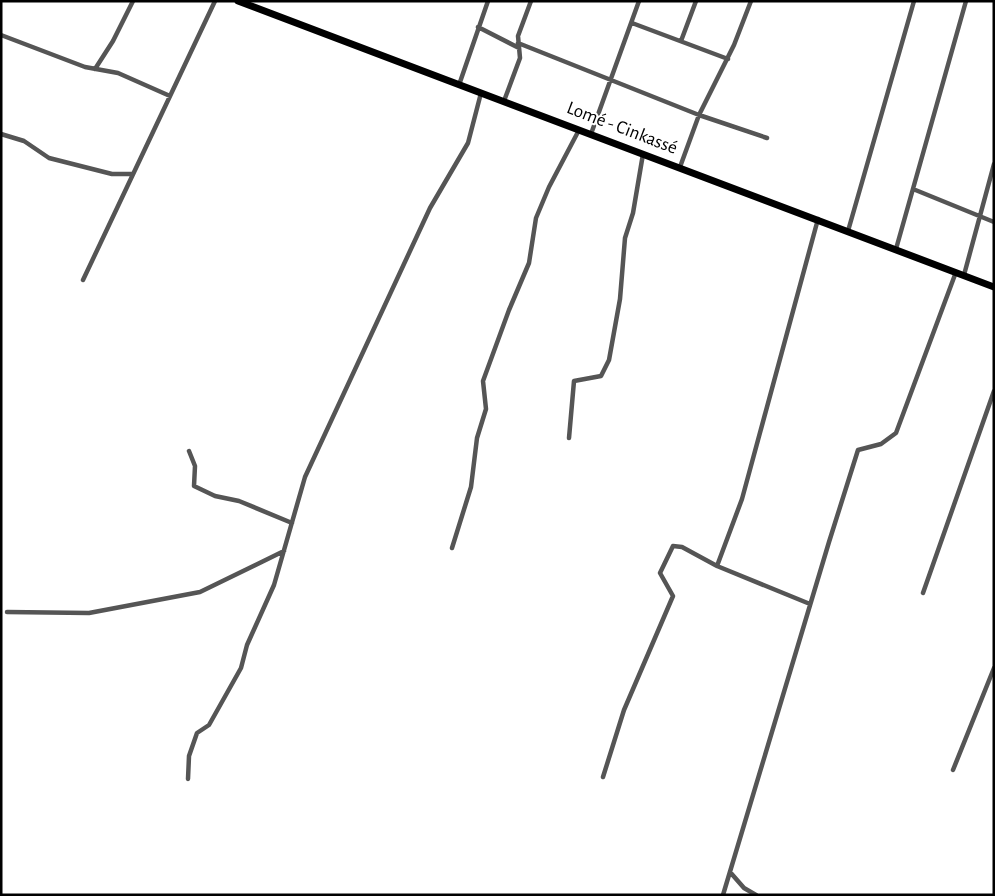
<svg xmlns="http://www.w3.org/2000/svg" width="995" height="896" font-family="'Alegreya Sans',sans-serif">
<style>
.lines{fill:none;stroke-linecap:round;stroke-linejoin:round}
.minor{stroke:#555;stroke-width:4.5}
.highway{stroke:#000;stroke-width:7}
.labels{text-anchor:middle;dominant-baseline:central;stroke-width:4;stroke-linejoin:round;paint-order:stroke}
.street-label{font-size:19px;fill:#000;stroke:#fff}
</style>
<rect width="100%" height="100%" fill="#fff"/>
<g class="lines">
<!-- minor -->
<path class="minor" d="M632 23 728 59
M478 27 519 48
M1 35 85 67 118 73 170 96
M681 41 696 1
M518 43 699 115 767 138
M95 69 113 41 133 1
M459 85 488 1
M504 101 520 58 518 36 531 1
M1 134 24 141 49 158 112 174H133
M591 134 639 1
M680 167 699 115 734 45 751 1
M913 189 994 222
M848 231 914 1
M896 249 966 1
M964 275 994 164
M83 280 215 1
M569 438 574 381 601 376 609 360 620 299 625 238 633 213 643 154
M189 451 195 466 194 486 215 496 239 501 292 523
M452 548 471 487 477 438 486 409 483 381 509 310 529 263 536 218 549 187 579 130
M717 566 810 604
M923 593 994 391
M7 612 89 613 200 592 284 551
M953 770 994 668
M603 777 624 710 673 596 660 573 673 546 682 547 717 566 742 499 818 219
M188 779 189 756 197 733 209 725 241 668 247 645 274 585 305 477 430 208 468 143 481 93
M730 872 744 888 756 895
M723 895 829 542 858 450 881 444 896 433 956 272"/>
<!-- highway -->
<path class="highway" d="M238 1 994 287"/>
</g>
<g class="labels">
<!-- street labels -->
<g class="street-label">
<text transform="translate(622 128) rotate(21)">Lomé - Cinkassé</text>
</g>
</g>
<!-- border -->
<rect width="995" height="896" fill="none" stroke="#000000" stroke-width="5"/>
</svg>
